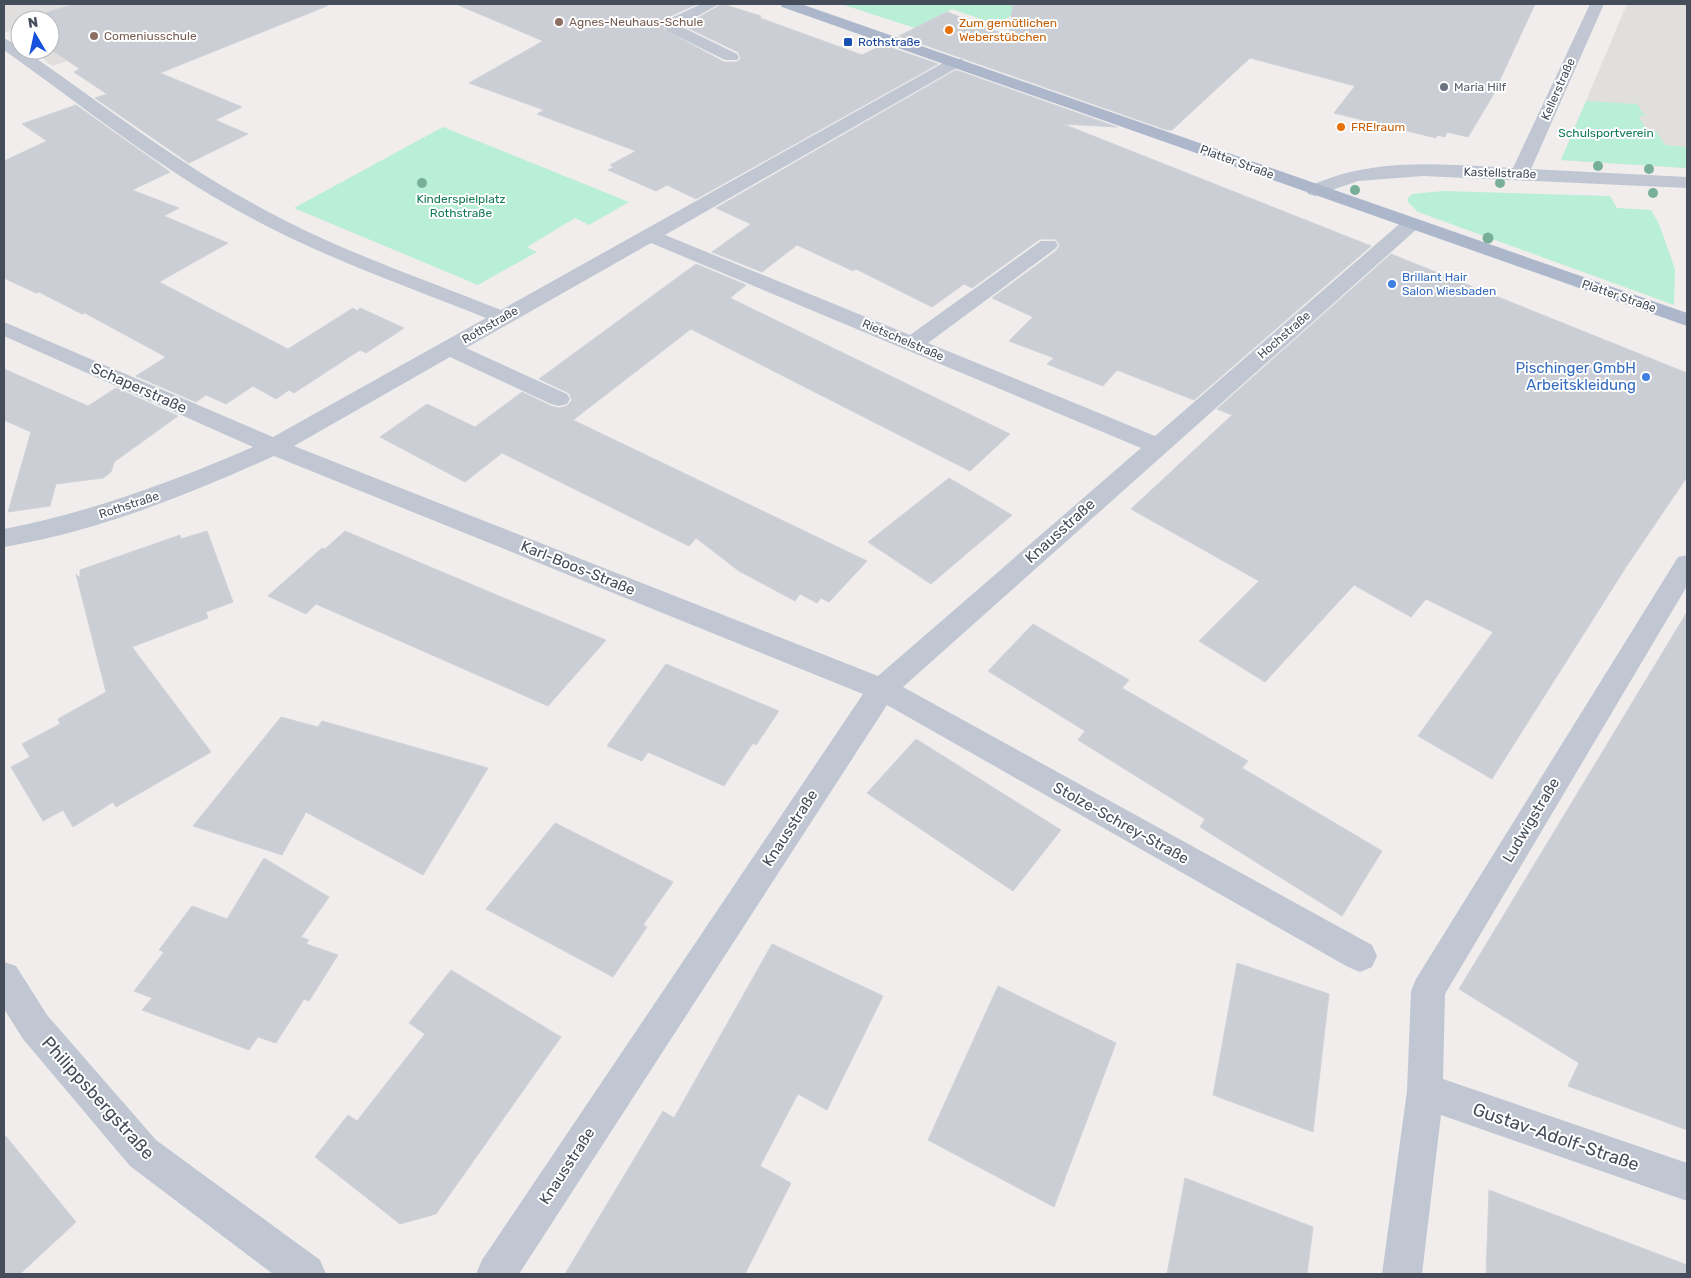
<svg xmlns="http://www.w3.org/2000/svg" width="1691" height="1278" font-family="Rubik,sans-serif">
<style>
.education{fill:#e1dede}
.green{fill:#b9efd6}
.building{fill:#ccced5;stroke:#d0d2d9}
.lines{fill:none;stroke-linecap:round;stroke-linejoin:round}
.minor{fill:#c0c7d2;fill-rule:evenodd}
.major{fill:#acb7cc;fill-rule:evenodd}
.tree{fill:#78af9a}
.education-dot{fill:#8d6e63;stroke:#fff;stroke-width:2}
.food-dot{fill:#e8710a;stroke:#fff;stroke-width:2}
.transit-dot{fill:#1a4fb4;stroke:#fff;stroke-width:2}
.worship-dot{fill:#6b7280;stroke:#fff;stroke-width:2}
.shop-dot{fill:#3f7fe0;stroke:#fff;stroke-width:2}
.labels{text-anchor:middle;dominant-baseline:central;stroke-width:4;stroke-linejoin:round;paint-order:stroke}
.far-education-label{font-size:12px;fill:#785e54;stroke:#fff;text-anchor:start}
.far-food-label{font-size:12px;fill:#c56008;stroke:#fff;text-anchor:start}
.far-transit-label{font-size:12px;fill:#164399;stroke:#fff;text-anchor:start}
.far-worship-label{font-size:12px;fill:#5b616d;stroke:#fff;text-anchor:start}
.far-street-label{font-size:12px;fill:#454d5a;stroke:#fff}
.far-park-label{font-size:12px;fill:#157c57;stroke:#fff}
.far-shop-label{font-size:12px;fill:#366cbe;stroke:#fff;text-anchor:start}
.shop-label{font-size:15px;fill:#366cbe;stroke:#fff;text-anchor:end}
.street-label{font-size:15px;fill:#454d5a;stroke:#fff}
.near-street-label{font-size:18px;fill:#454d5a;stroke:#fff}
</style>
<rect width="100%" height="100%" fill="#f0edec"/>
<!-- education -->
<path class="education" d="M4 4H137L171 25 52 66 33 50H50V20H20V39L10 31 4 33Z
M1627 4H1687V168L1561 160Z"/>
<!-- green -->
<path class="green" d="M841 4H1034L995 24 952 9 915 28Z
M1586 101 1637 104 1645 116H1640L1639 118 1648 131H1656L1665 145 1687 147V168L1561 160Z
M443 127 629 202 589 225 575 218 527 247 537 252 478 285 294 208Z
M1444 191 1610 196 1617 208 1651 210 1659 224 1675 269 1674 305 1418 212 1408 202V198L1412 194Z"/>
<!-- building -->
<path class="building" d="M75 4H327V6L160 73 242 107 215 120 248 134 189 163 95 98 107 94 74 72 80 69 50 49V20H22Z
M456 4H697L666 18 663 29 724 62H737L741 58 738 52 684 26 722 4 761 16 760 18 862 55 883 45 938 64 696 199 667 185 656 191 608 170 614 167 610 165 636 151 537 114 544 110 469 83 543 41Z
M1013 4H1535L1492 97 1468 137 1447 132 1445 137 1437 135 1436 138 1334 113 1355 86 1250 58 1172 130H1167L899 36 947 12 1009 36Z
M956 70 1117 127 1063 124 1371 246 1194 400 1117 370 1103 386 1047 364 1054 358 1009 341 1033 317 992 298 1056 251 1060 245 1055 239H1040L972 288 964 284 932 307 856 269 853 271 797 245 762 272 712 252 751 224 716 208Z
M76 105 170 172 132 190 179 208 164 216 228 243 159 282 288 349 353 308 357 311 360 308 404 328 366 353 360 350 294 393 289 390 276 399 253 386 226 404 206 395 196 402 136 376 166 357 85 313 82 314 39 292 36 293 4 278V161L47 141 22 124Z
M1391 254 1687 373V477L1626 567 1492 779 1418 736 1493 632 1426 599 1411 617 1354 585 1265 682 1199 641 1259 581 1131 509 1232 415 1217 409Z
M696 264 746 285 730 298 1010 434 970 471 691 329 573 420 867 561 829 602 821 598 817 603 800 594 795 601 739 571 696 538 689 546 502 453 465 482 380 437 427 404 475 427 522 392 551 406 559 408 567 406 572 400 569 393 539 379Z
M4 369 88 406 116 388 178 416 114 462 111 472 103 478 56 484 50 506 8 512 31 432 4 420Z
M949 478 1012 515 931 584 868 542Z
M207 531 233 602 206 612 208 618 132 647 211 752 116 807 113 802 73 827 63 810 43 821 11 767 30 757 22 744 60 724 58 719 106 692 76 574 80 578V570L180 535 181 539Z
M345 531 499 596 606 640 548 706 316 604 306 614 268 596 322 548 325 549Z
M1687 612V1130L1568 1086 1579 1063 1459 989Z
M1033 624 1129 680 1122 688 1248 761 1242 768 1382 851 1342 916 1200 827 1205 819 1078 740 1085 731 988 671Z
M666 664 779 711 756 745 753 743 724 786 648 752 642 761 607 746Z
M281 717 318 727 322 721 488 768 423 875 306 812 282 855 193 826Z
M916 739 1061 830 1013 891 867 793Z
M555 823 673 882 643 925 647 927 613 977 486 909Z
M264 858 329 897 301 937 309 940 306 944 338 955 309 1001 304 999 276 1043 258 1037 249 1050 142 1010 152 998 134 991 164 952 159 950 192 906 227 919Z
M772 944 883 996 827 1110 798 1094 760 1166 791 1183 745 1274H565L663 1111 674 1118Z
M1237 963 1329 994 1313 1132 1213 1095Z
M451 970 561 1037 436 1214 400 1224 315 1157 348 1115 357 1121 425 1034 409 1023Z
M998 986 1116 1043 1054 1207 928 1140Z
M4 1134 76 1222 20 1274H4Z
M1185 1178 1313 1227 1307 1274H1167Z
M1489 1190 1687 1265V1274H1486Z"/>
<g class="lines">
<!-- minor -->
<path class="minor" d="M701 4H719L680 26 737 54 739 57 737 60H725L667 31 664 28 667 20Z
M1590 4H1604L1531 169 1687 177V188L1423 176 1358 181 1315 196 1308 194 1306 190C1310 184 1316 183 1322 181 1381 157 1451 165 1513 168Z
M4 38 20 47V50H24C100 102 173 160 254 204 332 248 418 277 501 310L950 59H962L964 62 962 65 665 235 910 335 1041 241H1055L1058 245 1055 249 928 343 1155 436 1404 220H1418L1421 224 1418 228 903 687 1372 945 1377 956 1372 967 1360 972 1348 967 887 705 519 1274H476L482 1260 863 694 274 456C188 495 98 531 4 547V529C91 512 172 482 253 447L4 336V322L273 437 486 318C404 285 319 256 242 213 159 168 81 105 4 50ZM651 243 1141 448 878 676 294 446 450 357 551 404 559 406 567 404 570 399 567 394 466 348Z
M1687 555V586L1445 994 1443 1079 1687 1163V1201L1441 1115 1422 1274H1382L1407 1091 1411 991 1416 979 1678 557Z
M4 962 16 966 47 1015 156 1140 320 1260 326 1274H273L130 1166 23 1039 4 1009Z"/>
<!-- major -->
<path class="major" d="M780 4H801L1687 313V326L782 7Z"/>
</g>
<!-- trees -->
<g class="tree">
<circle cx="1598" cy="166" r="5"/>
<circle cx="1649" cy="169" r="5"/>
<circle cx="422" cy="183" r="5"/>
<circle cx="1500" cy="183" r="5"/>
<circle cx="1355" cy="190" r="5"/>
<circle cx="1653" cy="193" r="5"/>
<circle cx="1488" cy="238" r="5.5"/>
</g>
<!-- markers -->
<g class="education-dot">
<circle cx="559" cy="22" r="5"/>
<circle cx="94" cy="36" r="5"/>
</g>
<g class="food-dot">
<circle cx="949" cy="30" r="5"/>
<circle cx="1341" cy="127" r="5"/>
</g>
<rect class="transit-dot" x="843" y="37" width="10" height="10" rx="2.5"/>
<circle class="worship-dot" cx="1444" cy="87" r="5"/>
<g class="shop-dot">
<circle cx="1392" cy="284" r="5"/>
<circle cx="1646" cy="377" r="5"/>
</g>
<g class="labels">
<!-- far-education labels -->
<g class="far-education-label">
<text x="569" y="22">Agnes-Neuhaus-Schule</text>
<text x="104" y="36">Comeniusschule</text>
</g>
<!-- far-food labels -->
<g class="far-food-label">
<text x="959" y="23">Zum gemütlichen<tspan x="959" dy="14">Weberstübchen</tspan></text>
<text x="1351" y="127">FRE!raum</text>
</g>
<!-- far-transit labels -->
<g class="far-transit-label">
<text x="858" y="42">Rothstraße</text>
</g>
<!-- far-worship labels -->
<g class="far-worship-label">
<text x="1454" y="87">Maria Hilf</text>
</g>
<!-- far-street labels -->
<g class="far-street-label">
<text transform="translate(1558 89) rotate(-66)">Kellerstraße</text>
<text transform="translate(1237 162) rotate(20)">Platter Straße</text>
<text transform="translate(1500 173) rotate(2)">Kastellstraße</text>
<text transform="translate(1619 296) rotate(19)">Platter Straße</text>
<text transform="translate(490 325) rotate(-30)">Rothstraße</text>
<text transform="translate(1284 335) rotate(-41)">Hochstraße</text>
<text transform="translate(903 340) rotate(23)">Rietschelstraße</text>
<text transform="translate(129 505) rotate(-18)">Rothstraße</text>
</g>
<!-- far-park labels -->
<g class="far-park-label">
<text x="1606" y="133">Schulsportverein</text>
<text x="461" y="199">Kinderspielplatz<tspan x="461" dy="14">Rothstraße</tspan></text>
</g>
<!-- far-shop labels -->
<g class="far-shop-label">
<text x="1402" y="277">Brillant Hair<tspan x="1402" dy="14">Salon Wiesbaden</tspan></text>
</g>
<!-- shop labels -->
<g class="shop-label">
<text x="1636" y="368">Pischinger GmbH<tspan x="1636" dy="17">Arbeitskleidung</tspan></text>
</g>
<!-- street labels -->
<g class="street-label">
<text transform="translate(139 388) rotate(24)">Schaperstraße</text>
<text transform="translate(1060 531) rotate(-42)">Knausstraße</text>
<text transform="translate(578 568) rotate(22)">Karl-Boos-Straße</text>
<text transform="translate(1531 820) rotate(-59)">Ludwigstraße</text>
<text transform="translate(1121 823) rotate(29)">Stolze-Schrey-Straße</text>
<text transform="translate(790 828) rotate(-57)">Knausstraße</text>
<text transform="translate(567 1166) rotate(-57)">Knausstraße</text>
</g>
<!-- near-street labels -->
<g class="near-street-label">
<text transform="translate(98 1098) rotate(48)">Philippsbergstraße</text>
<text transform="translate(1556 1137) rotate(19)">Gustav-Adolf-Straße</text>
</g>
</g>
<!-- border -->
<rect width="1691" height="1278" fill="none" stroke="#454d5a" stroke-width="10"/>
<!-- north arrow -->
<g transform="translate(35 35) rotate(351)"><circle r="24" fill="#ffffff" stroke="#b5b8bd"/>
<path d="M0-4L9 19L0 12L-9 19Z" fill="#1752df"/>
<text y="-8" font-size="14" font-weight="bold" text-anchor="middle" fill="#454d5a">N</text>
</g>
</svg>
